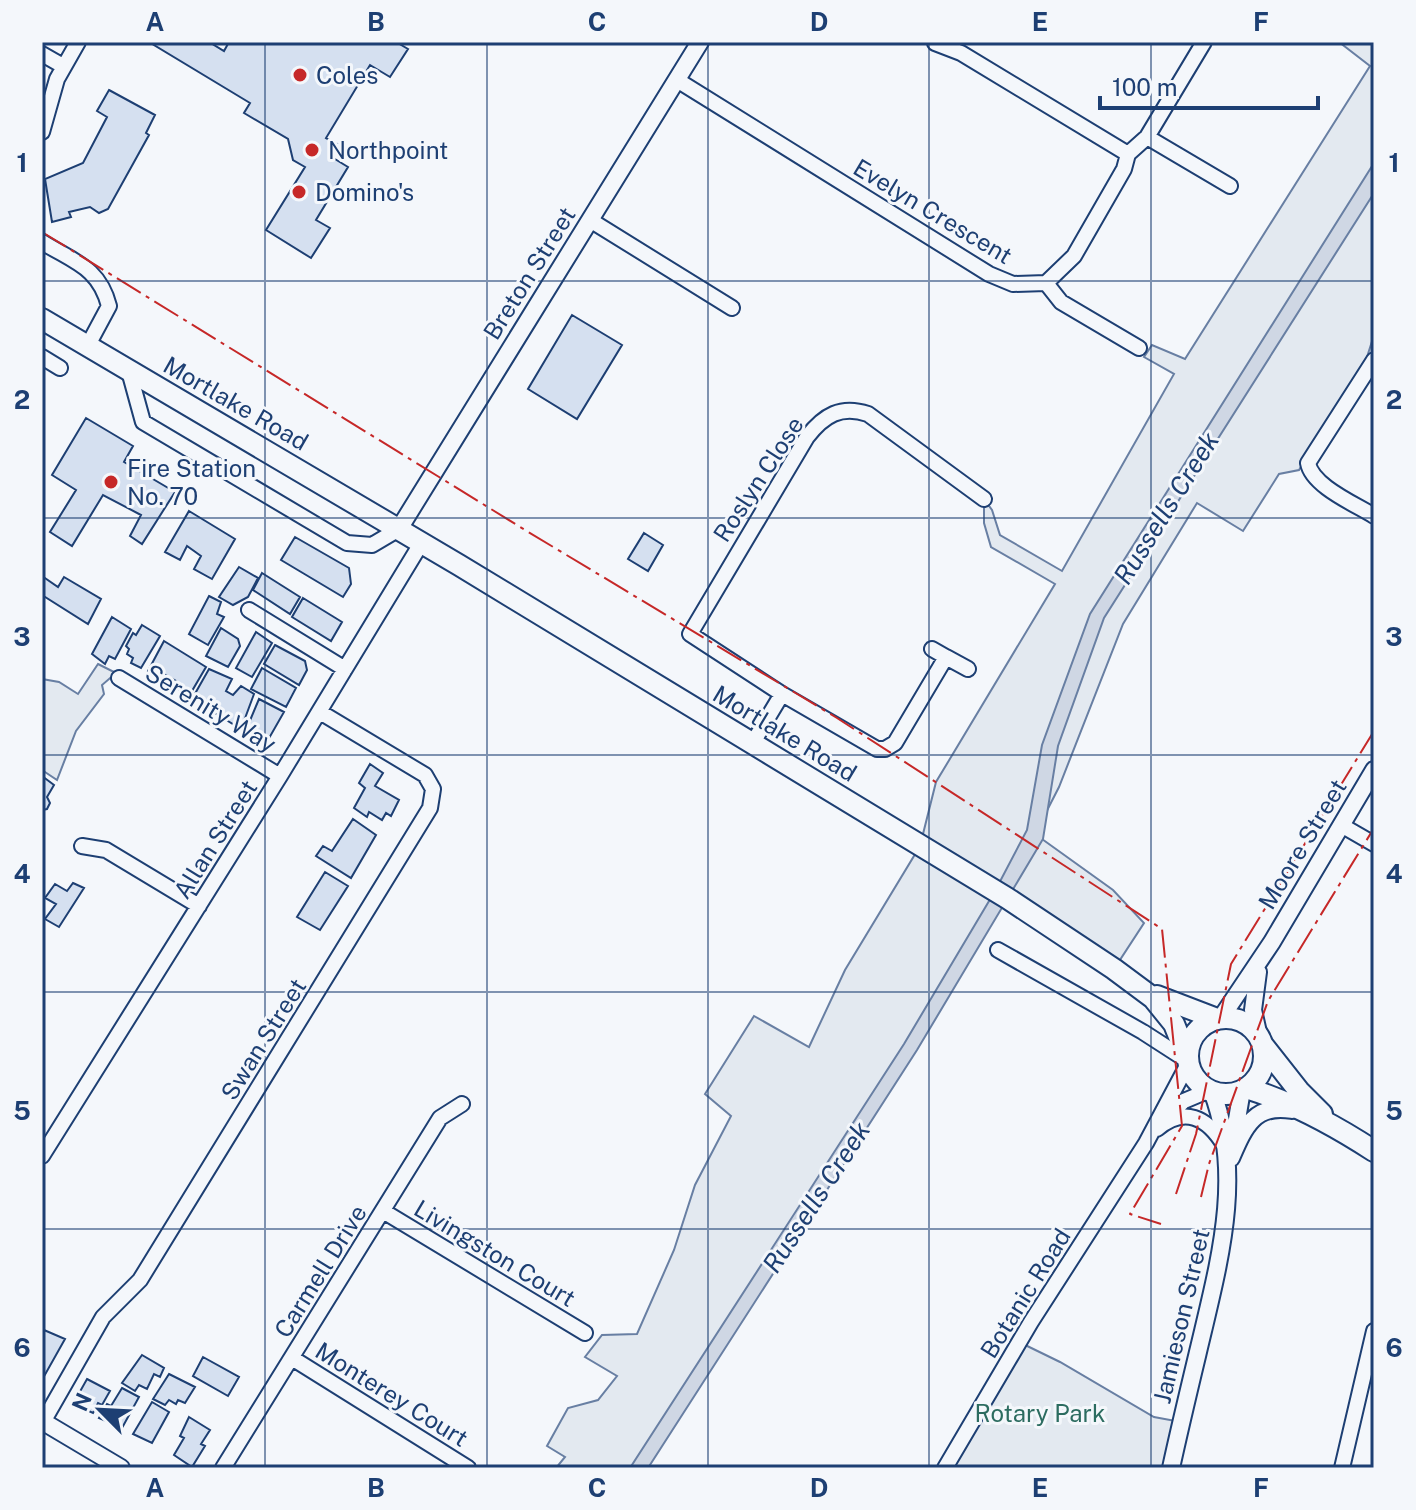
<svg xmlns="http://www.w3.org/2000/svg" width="1416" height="1510" font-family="'Public Sans',sans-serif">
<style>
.green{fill:#e3e9f0;stroke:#687fa3;stroke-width:2}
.water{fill:#cfd7e4;stroke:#687fa3;stroke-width:2}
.building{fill:#d5e0f0;stroke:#1d3f73;stroke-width:2}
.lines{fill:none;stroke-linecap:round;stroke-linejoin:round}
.minor-casing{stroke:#1d3f73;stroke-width:18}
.tertiary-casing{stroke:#1d3f73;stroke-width:20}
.primary-casing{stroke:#1d3f73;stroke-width:24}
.minor{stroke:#f4f7fb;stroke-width:14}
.tertiary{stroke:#f4f7fb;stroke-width:16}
.primary{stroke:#f4f7fb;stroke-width:20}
.power{stroke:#c62828;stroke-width:2;stroke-dasharray:28 6 4 6;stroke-linecap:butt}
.grid{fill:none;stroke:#1d3f73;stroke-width:2;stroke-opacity:0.55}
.poi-dot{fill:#c62828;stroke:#f4f7fb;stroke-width:3}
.labels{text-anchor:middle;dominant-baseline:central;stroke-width:6;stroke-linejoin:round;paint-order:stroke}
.poi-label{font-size:24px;fill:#1d3f73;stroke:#f4f7fb;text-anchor:start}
.street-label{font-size:24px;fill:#1d3f73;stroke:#f4f7fb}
.park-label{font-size:24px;fill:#2c6c60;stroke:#f4f7fb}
.water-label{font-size:26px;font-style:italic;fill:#1d3f73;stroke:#f4f7fb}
.neatline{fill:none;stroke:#1d3f73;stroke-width:3}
.grid-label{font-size:26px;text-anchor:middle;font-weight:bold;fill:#1d3f73}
</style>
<rect width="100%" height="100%" fill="#f4f7fb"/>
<!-- green -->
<path class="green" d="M1339 42H1368L1374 45V335L1367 357 1299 470 1279 474 1243 531 1197 503 1123 624 1059 787 1035 834 1113 890 1144 923 1114 969 1002 895 641 1468H556L565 1457 547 1446 568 1408 598 1400 617 1376 585 1357 602 1335 637 1334 674 1250 695 1185 731 1116 705 1094 754 1016 809 1047 845 970 920 846 936 782 1055 584 991 547 984 523V499L992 510 1000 535 1062 571 1174 374 1144 357 1152 345 1185 359 1370 66Z
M98 664 116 673 102 685 104 694 76 731 57 780 42 770V679L59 682 78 694Z
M1019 1342 1060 1362 1154 1417 1181 1422 1170 1468H945Z"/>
<!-- water -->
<path class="water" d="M1374 163V193L1104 618 1058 746 1043 839 917 1050 648 1468H630L904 1044 995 891 1027 830 1042 745 1090 614Z"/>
<!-- building -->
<path class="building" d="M149 42H209L224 51 229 42H396L408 49 390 77 370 65 326 138 337 144 330 156 348 167 316 220 330 228 311 258 266 230 305 167 293 160 288 139 244 113 250 103Z
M109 90 155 115 146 133 149 135 108 209 99 213 90 207 69 212 71 217 52 222 45 179 83 163 107 117 97 111Z
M572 315 622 345 577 419 528 389Z
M86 418 133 446 124 462 175 492 142 544 130 536 141 515 103 495 72 546 50 532 76 490 52 475Z
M189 511 235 539 212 579 194 569 201 556 187 546 180 560 165 552Z
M644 533 663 545 648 571 628 559Z
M295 537 349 568 351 584 343 597 281 560Z
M239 567 258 578 248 597 233 605 219 597Z
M262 573 300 597 290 614 253 590Z
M42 576 58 587 64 577 101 599 88 624 42 595Z
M209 596 221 602 217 614 224 617 208 645 189 634Z
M303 598 342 622 331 641 292 617Z
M112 617 131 629 115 659 109 656 105 664 92 654Z
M142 625 160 636 141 668 131 663 133 658 127 654 129 649 126 646 133 633 136 635Z
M221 628 238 639 240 646 228 667 206 656Z
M256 632 272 643 252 677 236 668Z
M164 641 206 667 189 696 174 686 176 681 162 673 158 678 148 671Z
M275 645 305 661 307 670 299 685 264 664Z
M262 668 296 688 286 707 251 689Z
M209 669 232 679 226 691 233 695 241 686 254 694 241 729 192 699Z
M259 699 284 712 264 747 246 730Z
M370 764 383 773 375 786 399 800 391 816 386 813 382 820 369 812 367 817 354 808 365 788 359 783Z
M42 776 54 785 47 797 50 803 47 809 42 810Z
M353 819 376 835 351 878 316 856 323 846 332 851Z
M325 872 348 886 320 930 297 917Z
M73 883 84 888 59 927 45 919 56 904 45 898 55 884 67 891Z
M44 1330 65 1339 42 1380V1334Z
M142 1355 164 1368 160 1377 154 1374 147 1389 139 1385 135 1391 122 1383Z
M203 1357 239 1377 228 1396 193 1376Z
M169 1374 195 1387 185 1403 178 1400 176 1404 169 1400 165 1405 153 1399Z
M87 1379 110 1391 102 1405 98 1403 93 1413 73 1404Z
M122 1388 139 1397 122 1428 99 1418 107 1404 111 1406Z
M152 1402 169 1412 152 1443 133 1434Z
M189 1417 210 1430 201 1444 205 1446 192 1467 174 1455 184 1438 180 1436Z"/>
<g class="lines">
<defs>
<path id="minor" d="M935 43 961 53 1128 154
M42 54 63 66
M677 80 989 274 1013 284 1046 283 1074 256 1124 169 1128 154 1147 137 1204 42
M42 132 57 79 78 42
M1147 137 1230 186
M590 220 732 308
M42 242C74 262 99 267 109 306L87 347
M1046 283 1061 302 1139 348
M42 357 60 368
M1374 360 1308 463C1312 486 1355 504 1374 516
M129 371 143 422 347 543 372 545 399 529
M249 610 345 669
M932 649 946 657
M968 669 946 657 895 743 885 749H877L782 694 690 634 807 437C824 415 841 405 868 414L984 499
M119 678 280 776
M752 744 782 694
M1341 825 1374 844
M82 846 106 850 199 906
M998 950 1143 1032 1188 1061
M1166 1117 1184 1101 1210 1090
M1157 1129C1184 1106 1207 1117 1224 1145
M42 1156 280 776 422 542
M383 1211 585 1333
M292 1358 468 1468
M43 1422 103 1317 140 1280 430 808 433 789 425 775 320 712
M223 1468 440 1118 462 1104
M945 1468 1031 1322 1146 1143 1189 1062
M1342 1468 1374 1331"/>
<path id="tertiary" d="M399 529 700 42
M1258 972 1253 1010 1259 1037
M1221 1018 1272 942 1374 770
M1233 1143 1242 1090
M1231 1158C1244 1128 1254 1103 1292 1110
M42 1421 121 1468
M1171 1468C1181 1422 1192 1377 1203 1331 1222 1251 1242 1171 1212 1091"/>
<path id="primary" d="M42 319 459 565 1007 898 1114 969 1153 998 1174 1024 1188 1059
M1157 996 1217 1019
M1188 1056a38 38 0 1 1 76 0a38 38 0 1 1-76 0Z
M1262 1044 1299 1091 1322 1114
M1246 1088C1292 1102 1334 1125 1374 1151"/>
</defs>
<!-- minor casing -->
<use href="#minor" class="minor-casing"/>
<!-- tertiary casing -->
<use href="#tertiary" class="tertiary-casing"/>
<!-- primary casing -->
<use href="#primary" class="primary-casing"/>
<!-- minor -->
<use href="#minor" class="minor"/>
<!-- tertiary -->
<use href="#tertiary" class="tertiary"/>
<!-- primary -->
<use href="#primary" class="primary"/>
<!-- power -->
<path class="power" d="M42 232 525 530 837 718 1162 929 1182 1126 1130 1214 1161 1224
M1176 1194 1196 1134 1231 964 1374 731
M1201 1197 1209 1164 1268 1001 1374 828"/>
</g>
<!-- grid -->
<path class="grid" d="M265 42V1468M487 42V1468M708 42V1468M929 42V1468M1151 42V1468M42 281H1374M42 518H1374M42 755H1374M42 992H1374M42 1229H1374"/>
<!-- markers -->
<g class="poi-dot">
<circle cx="300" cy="75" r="8"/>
<circle cx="312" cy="150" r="8"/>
<circle cx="299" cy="192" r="8"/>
<circle cx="111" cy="482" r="8"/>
</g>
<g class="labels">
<!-- poi labels -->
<g class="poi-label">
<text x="316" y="75">Coles</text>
<text x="328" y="150">Northpoint</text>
<text x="315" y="192">Domino's</text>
<text x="127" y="468">Fire Station<tspan x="127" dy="28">No. 70</tspan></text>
</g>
<!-- street labels -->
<g class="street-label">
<text transform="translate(933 211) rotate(31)">Evelyn Crescent</text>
<text transform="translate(529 273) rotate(-58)">Breton Street</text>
<text transform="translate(236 403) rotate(30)">Mortlake Road</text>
<text transform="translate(758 479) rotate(-57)">Roslyn Close</text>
<text transform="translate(211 708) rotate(31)">Serenity Way</text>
<text transform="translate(785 733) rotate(31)">Mortlake Road</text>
<text transform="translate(215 839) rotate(-58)">Allan Street</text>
<text transform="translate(1302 844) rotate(-59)">Moore Street</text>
<text transform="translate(263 1039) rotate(-58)">Swan Street</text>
<text transform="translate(495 1253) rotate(31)">Livingston Court</text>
<text transform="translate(320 1271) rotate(-58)">Carmell Drive</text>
<text transform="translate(1025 1293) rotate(-58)">Botanic Road</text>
<text transform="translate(1181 1316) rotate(-77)">Jamieson Street</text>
<text transform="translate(392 1394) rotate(32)">Monterey Court</text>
</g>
<!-- park labels -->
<g class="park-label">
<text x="1040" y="1413">Rotary Park</text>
</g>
<!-- water labels -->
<g class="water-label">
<text transform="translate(1166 508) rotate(-58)">Russells Creek</text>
<text transform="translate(816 1197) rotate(-57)">Russells Creek</text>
</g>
</g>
<!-- border -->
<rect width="1416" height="1510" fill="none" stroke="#f4f7fb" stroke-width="88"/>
<!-- north arrow -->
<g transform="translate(100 1410) rotate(294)" stroke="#f4f7fb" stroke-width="6" paint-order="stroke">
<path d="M0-6L14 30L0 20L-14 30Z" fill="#1d3f73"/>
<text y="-12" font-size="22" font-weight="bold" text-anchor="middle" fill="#1d3f73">N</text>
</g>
<!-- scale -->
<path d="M1100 96v12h218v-12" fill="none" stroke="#1d3f73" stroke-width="4"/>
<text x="1112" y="96" font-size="24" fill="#1d3f73" stroke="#f4f7fb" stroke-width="6" paint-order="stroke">100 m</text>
<rect x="44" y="44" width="1328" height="1422" class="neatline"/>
<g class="grid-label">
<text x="155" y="31">A</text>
<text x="376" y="31">B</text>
<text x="597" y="31">C</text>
<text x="819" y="31">D</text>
<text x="1040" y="31">E</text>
<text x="1261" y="31">F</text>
<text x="22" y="172">1</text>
<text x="1394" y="172">1</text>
<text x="22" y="409">2</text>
<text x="1394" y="409">2</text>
<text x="22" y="646">3</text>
<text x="1394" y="646">3</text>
<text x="22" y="883">4</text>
<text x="1394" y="883">4</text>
<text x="22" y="1120">5</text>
<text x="1394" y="1120">5</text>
<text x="22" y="1357">6</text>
<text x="1394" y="1357">6</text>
<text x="155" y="1497">A</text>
<text x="376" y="1497">B</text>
<text x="597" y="1497">C</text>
<text x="819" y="1497">D</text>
<text x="1040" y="1497">E</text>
<text x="1261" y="1497">F</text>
</g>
</svg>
